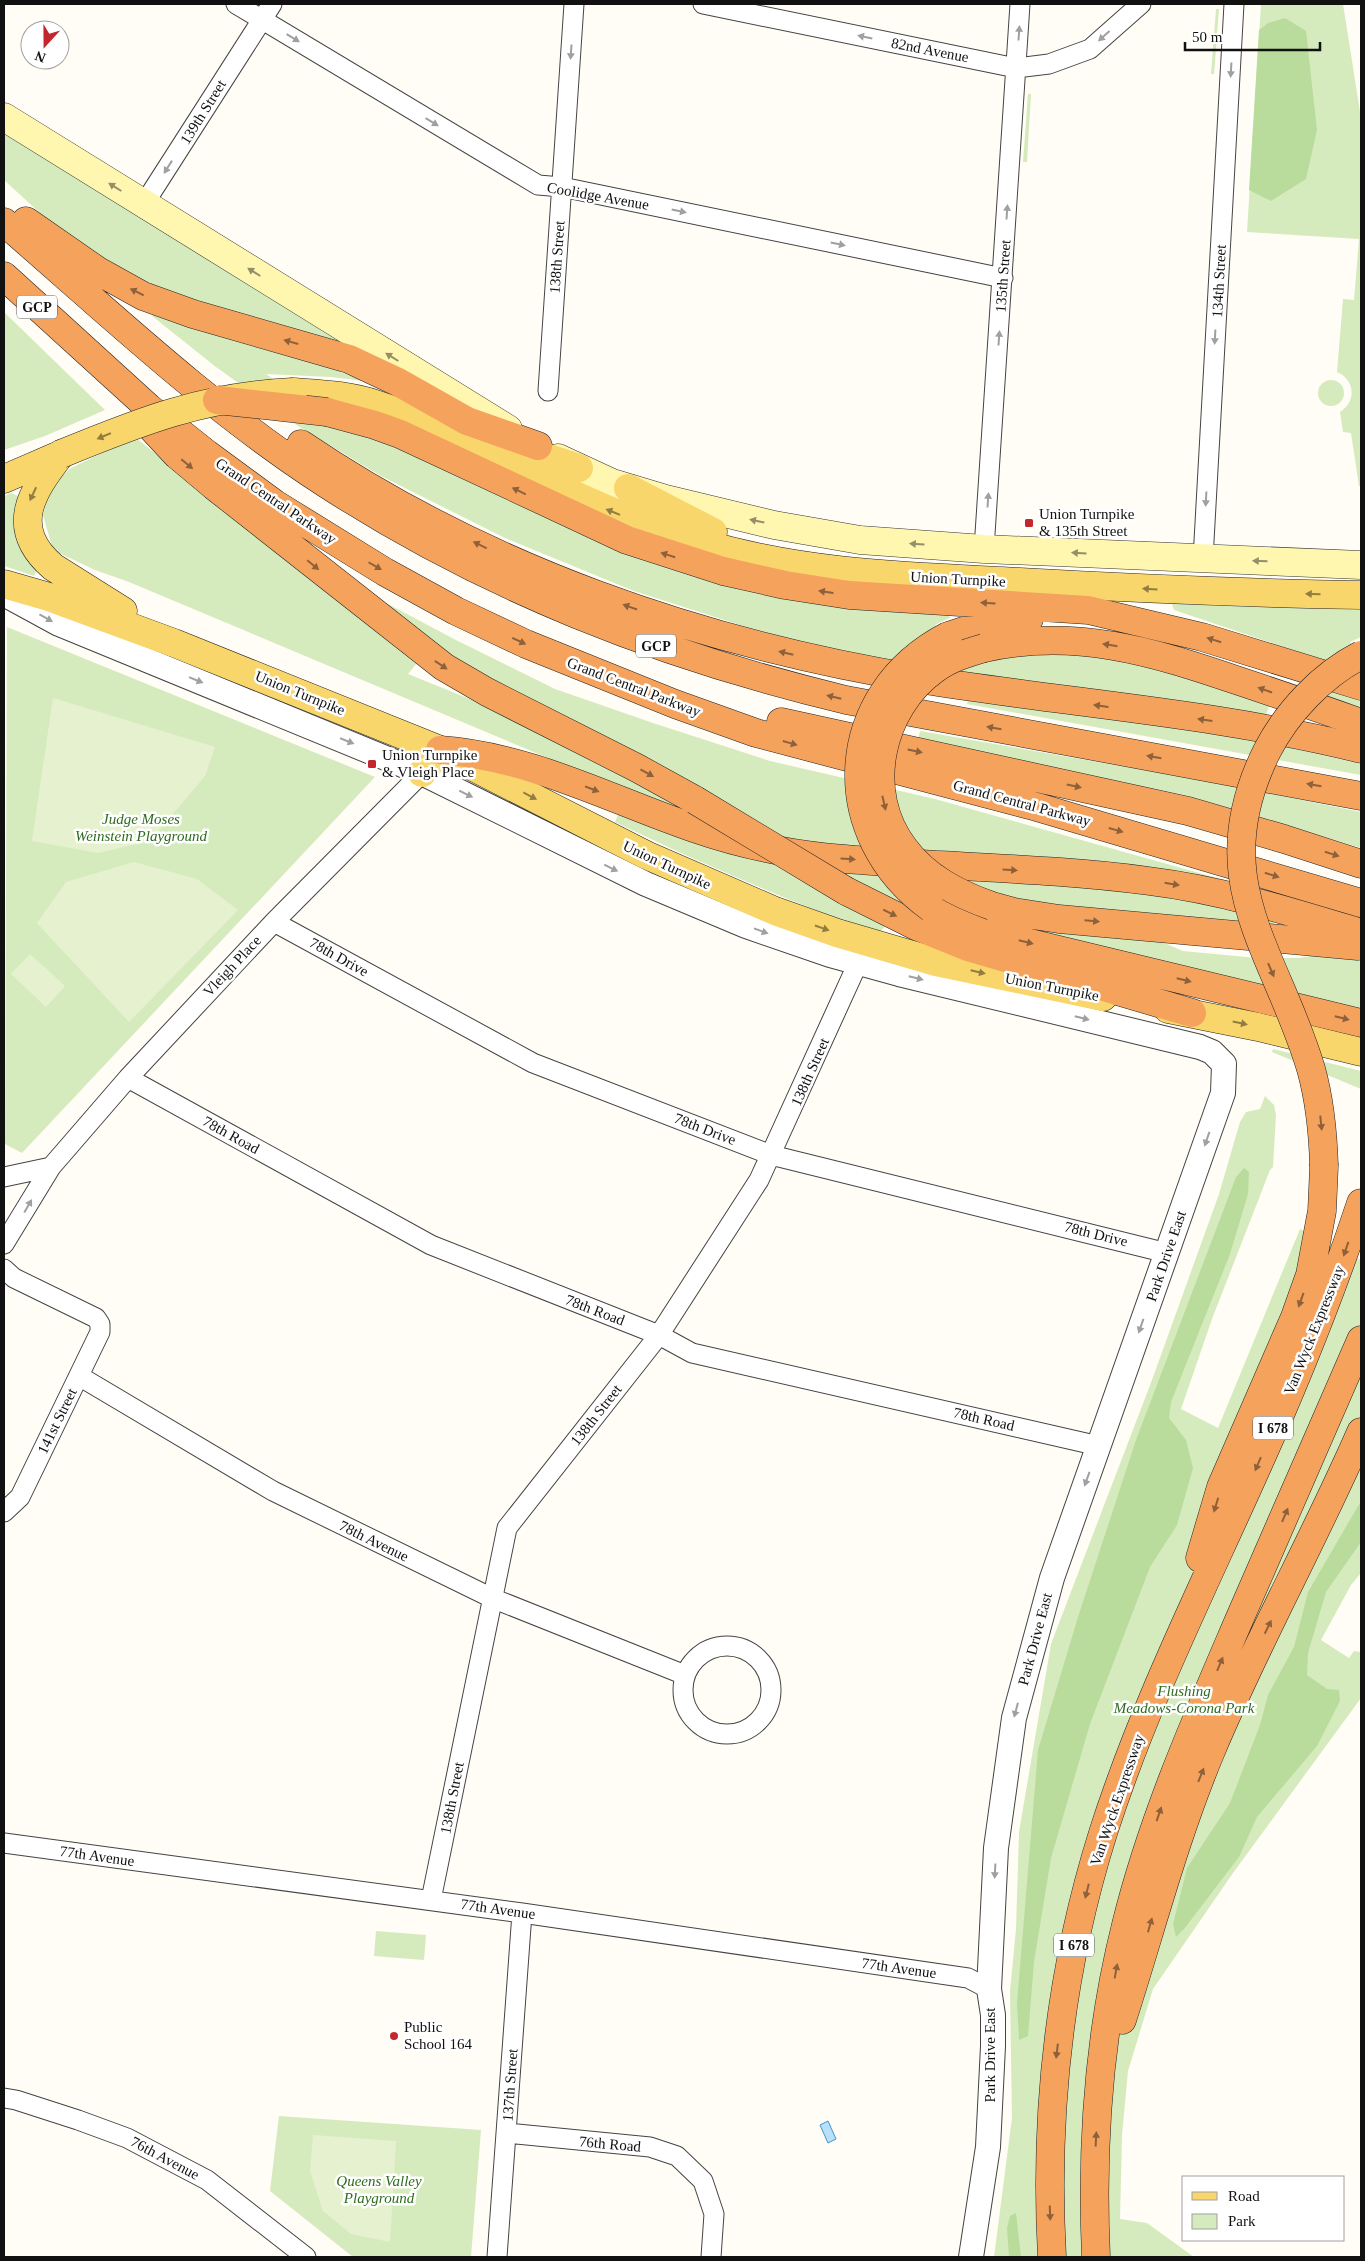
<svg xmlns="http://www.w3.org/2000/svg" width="1365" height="2261" font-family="'Times New Roman',serif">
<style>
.green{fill:#d5ebbd}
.forest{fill:#b9dc9c}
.pitch{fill:#e6f2cf}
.water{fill:#b9e0f7;stroke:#3f96cf}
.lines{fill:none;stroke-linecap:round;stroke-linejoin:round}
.minor-casing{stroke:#444;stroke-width:21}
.tertiary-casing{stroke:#444;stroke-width:26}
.secondary-casing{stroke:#333;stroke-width:29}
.primary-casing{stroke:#222;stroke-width:29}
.motorway-casing{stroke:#222;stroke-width:29}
.minor{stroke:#fff;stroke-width:19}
.tertiary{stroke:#fff;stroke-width:24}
.secondary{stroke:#fff6b0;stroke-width:28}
.primary{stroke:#f9d66b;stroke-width:28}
.motorway{stroke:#f5a25d;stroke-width:28}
.primary-bridge-casing{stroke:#222;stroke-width:29;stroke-linecap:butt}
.motorway-bridge-casing{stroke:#222;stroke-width:29;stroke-linecap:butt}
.primary-bridge{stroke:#f9d66b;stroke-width:28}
.motorway-bridge{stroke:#f5a25d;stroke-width:28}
.oneway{fill:#a0a0a0}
.oneway2{fill:#948f68}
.oneway3{fill:#8e613b}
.oneway4{fill:#917d42}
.poi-dot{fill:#c4262e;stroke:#fff;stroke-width:2}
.labels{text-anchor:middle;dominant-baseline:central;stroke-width:5;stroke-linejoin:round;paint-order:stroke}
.shield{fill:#fff;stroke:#585858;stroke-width:1}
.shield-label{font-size:14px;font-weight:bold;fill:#111}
.street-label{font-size:15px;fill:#111;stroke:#fff}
.poi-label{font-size:15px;fill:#111;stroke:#fff;text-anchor:start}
.park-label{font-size:15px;font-style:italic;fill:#2f6b1f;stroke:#fff}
</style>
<rect width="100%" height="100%" fill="#fffdf5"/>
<!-- green -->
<path class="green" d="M1261 4H1343L1361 118V486H1359L1351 433 1343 432 1340 412C1357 401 1355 380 1337 372L1343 299 1354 300 1359 239 1247 232Z
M1216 9H1219L1214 74H1211Z
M1028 94H1031L1027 162H1023Z
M4 127 349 342 347 346 159 290 65 236 4 180Z
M155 310 342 367 340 372 364 381 331 377 266 374 336 422 951 617 935 625 1015 656 1042 650 1099 652 1168 668 1270 703 1266 715 856 657 743 626 634 591 505 538 381 476 298 426 216 367 152 316Z
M4 312 105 410 45 436 4 450Z
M1318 393a13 13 0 1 1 26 0a13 13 0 1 1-26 0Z
M135 437 416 664 408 674 487 706 497 689 386 610 388 604 454 639 555 689 653 723 770 761 935 799 1235 883 820 848 698 821 129 582 95 570 53 550 43 515 50 486 71 468Z
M11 493 18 496 15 513 37 569 34 576 4 566V496Z
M1172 604 1361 610V637L1350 642 1361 654V673L1174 610Z
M7 627 375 777 22 1153 5 1144Z
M1313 682 1361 696V710L1306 691Z
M969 696 1264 742 1361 764V775L967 704Z
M920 731 1224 784 1361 812V848L1189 796 918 739Z
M620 810 677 834 1139 889 1274 917V926L1022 902 1002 894 909 905 905 910 856 911 885 926 879 934C789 901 702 864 615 822Z
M1016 925 1155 939 1183 951 1257 958H1300L1326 953 1361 959V1011L1065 940Z
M1273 1049 1361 1071V1089L1272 1052Z
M1265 1096 1274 1105 1276 1115 1273 1167 1270 1170 1212 1319 1181 1409 1218 1428 1300 1229 1361 1260V1573L1351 1585 1321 1640 1349 1658 1354 1651 1361 1652V1698L1233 1873 1153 1989 1128 2071 1122 2135 1120 2219 1147 2223 1194 2257H994L1012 2118 1010 1991 1016 1929 1019 1832 1051 1644 1152 1380 1219 1194 1240 1122 1246 1112 1260 1109Z
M376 1931 426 1935 424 1960 374 1956Z
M279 2116 481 2130 471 2257H353L270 2191Z"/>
<!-- forest -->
<path class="forest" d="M1285 18 1306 31 1317 130 1306 179 1271 201 1249 190 1259 30 1268 23Z
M1244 1168 1249 1172 1248 1194 1230 1254 1171 1402 1169 1418 1186 1440 1193 1468 1177 1525 1150 1567 1090 1724 1051 1858 1034 1962 1028 2036 1019 2040 1017 2003 1038 1750 1078 1617 1136 1440 1236 1177Z
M1361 1501V1542L1326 1592 1308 1653 1307 1675 1327 1689 1339 1690 1340 1701 1317 1746 1257 1817 1239 1857 1184 1929 1176 1937 1173 1924 1187 1868 1230 1803 1260 1725 1268 1695 1294 1647 1308 1592Z
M1016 2213 1021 2257H1009L1007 2228 1010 2216Z"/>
<!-- pitch -->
<path class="pitch" d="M53 698 215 747 205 776 150 841 98 853 32 841Z
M134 862 197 879 238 910 129 1022 37 923 66 882Z
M30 954 65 986 46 1007 11 974Z
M313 2135 396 2141 390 2242 351 2234 323 2211 310 2171Z"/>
<!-- water -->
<path class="water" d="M828 2121 836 2139 828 2143 820 2125Z"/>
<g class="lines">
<defs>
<path id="minor" d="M236 4 538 185 562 187 1003 278
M703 4 1016 68 1049 64 1090 49 1141 4
M144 204 272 4
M548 391 574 4
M984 549 1020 4
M1203 559 1234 4
M274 922 533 1063 771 1155 1167 1253
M128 1078 431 1245 659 1335 692 1353 1099 1446
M4 1177 51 1167
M4 1244 51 1167 128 1078 274 922 422 773
M4 1269 14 1278 96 1318 100 1324V1332L20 1497 4 1512
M79 1376 273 1491 492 1598 685 1675
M683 1690a44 44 0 1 1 88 0a44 44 0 1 1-88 0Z
M4 1843 522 1913 968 1978 989 1989
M431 1900 507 1528 659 1335 759 1180 858 963
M4 2098 16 2100 78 2120 127 2138 207 2180 306 2257
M507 2133 650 2147 677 2156 703 2181 714 2214 711 2257
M497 2257 522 1913"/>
<path id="tertiary" d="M4 594 59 624 422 773 646 884 746 926 830 955 899 974 1200 1047 1212 1052 1224 1064 1223 1093 1052 1578 1014 1718 996 1848 989 1989 993 2015V2046L988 2147 971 2257"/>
<path id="secondary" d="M4 117 508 429
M558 458 612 483 662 498 774 525 860 540 984 549 1361 565"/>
<path id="primary" d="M293 392C321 394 349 395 375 404 412 416 447 434 482 451 553 485 624 521 701 543 802 573 898 576 1002 581 1122 588 1241 593 1361 595
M509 445 579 468
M61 454C31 492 8 528 53 567L123 611
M4 479 57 456
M628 488 713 532
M4 584 49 597 174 643 440 750 646 855 775 911 837 933 936 962 1103 997
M422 773 440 750
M1168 1009 1258 1027 1361 1052"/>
<path id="motorway" d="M26 221 98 271 143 296 193 314 349 359 398 382 467 421 538 446
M4 222C108 312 209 408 325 483 487 588 659 655 846 700L1361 796
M4 276 149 408 207 454 275 504 385 572 456 611 526 644 675 704 756 733 1037 807 1361 903
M327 412 375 425 400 434 627 540 723 571 785 585 849 595 1088 610 1202 637 1361 686
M150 426 177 455 214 486 444 667 487 692 637 768 695 800
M301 444C486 569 700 643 919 679 1065 703 1217 713 1361 749
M948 636 985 624 1029 619
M984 648C1074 628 1151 651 1236 680 1278 694 1319 708 1361 723
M781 722 1188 811 1284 839 1361 864
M440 750C555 758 653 826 766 848 811 858 857 860 903 863 985 868 1068 870 1149 881 1222 890 1292 912 1361 933
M846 891 916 926 968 947 1192 1013
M992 906 1014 912 1059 919 1358 946
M931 908 963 922 1022 941 1361 1023
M1200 1558 1221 1487 1295 1317 1310 1275 1322 1211 1324 1166
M1122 2020C1151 1930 1174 1839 1211 1751 1256 1643 1314 1540 1361 1432
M1052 2257C1044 2114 1060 1970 1103 1833 1140 1717 1193 1608 1243 1498 1287 1402 1328 1303 1361 1203
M1096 2257C1091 2147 1099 2032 1126 1925 1152 1819 1196 1720 1239 1620 1280 1527 1320 1433 1361 1340"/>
</defs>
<!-- minor casing -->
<use href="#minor" class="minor-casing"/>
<!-- tertiary casing -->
<use href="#tertiary" class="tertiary-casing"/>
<!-- secondary casing -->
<use href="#secondary" class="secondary-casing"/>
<!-- primary casing -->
<use href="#primary" class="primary-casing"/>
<!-- motorway casing -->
<use href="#motorway" class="motorway-casing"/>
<!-- minor -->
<use href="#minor" class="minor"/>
<!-- tertiary -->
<use href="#tertiary" class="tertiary"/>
<!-- secondary -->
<use href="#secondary" class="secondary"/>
<!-- primary -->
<use href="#primary" class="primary"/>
<!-- motorway -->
<use href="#motorway" class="motorway"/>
<defs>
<path id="primary-bridge" d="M61 454C141 421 205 396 293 392"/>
<path id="motorway-bridge" d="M217 400 327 412
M984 648C967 653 950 658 935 669 880 708 861 792 904 848 926 878 958 894 992 906
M695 800 846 891
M931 908C829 835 836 694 948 636
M1324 1166C1323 1133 1320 1101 1311 1069 1276 951 1202 881 1267 751 1287 712 1322 675 1361 655"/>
</defs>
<!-- primary-bridge casing -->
<use href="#primary-bridge" class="primary-bridge-casing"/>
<!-- motorway-bridge casing -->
<use href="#motorway-bridge" class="motorway-bridge-casing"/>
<!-- primary-bridge -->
<use href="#primary-bridge" class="primary-bridge"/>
<!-- motorway-bridge -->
<use href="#motorway-bridge" class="motorway-bridge"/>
</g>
<!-- one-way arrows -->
<defs><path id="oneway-solid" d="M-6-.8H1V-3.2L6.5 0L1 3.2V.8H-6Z" transform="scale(1.25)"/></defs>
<g class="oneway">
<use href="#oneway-solid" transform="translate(1019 33) rotate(-86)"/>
<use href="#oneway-solid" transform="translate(1104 36) rotate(138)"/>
<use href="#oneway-solid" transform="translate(865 37) rotate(-168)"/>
<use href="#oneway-solid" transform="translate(293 38) rotate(31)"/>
<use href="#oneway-solid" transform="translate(571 52) rotate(94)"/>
<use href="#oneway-solid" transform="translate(1231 70) rotate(93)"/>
<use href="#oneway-solid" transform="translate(432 122) rotate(31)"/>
<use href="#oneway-solid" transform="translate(168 167) rotate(122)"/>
<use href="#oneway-solid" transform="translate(679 211) rotate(12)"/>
<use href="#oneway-solid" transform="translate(1007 212) rotate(-86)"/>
<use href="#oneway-solid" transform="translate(838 244) rotate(12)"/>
<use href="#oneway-solid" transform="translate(1215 337) rotate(93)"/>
<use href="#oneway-solid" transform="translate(999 338) rotate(-86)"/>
<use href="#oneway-solid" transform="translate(1206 499) rotate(93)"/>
<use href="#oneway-solid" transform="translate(988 500) rotate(-86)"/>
<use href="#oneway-solid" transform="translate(46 618) rotate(29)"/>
<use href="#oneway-solid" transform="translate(196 680) rotate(22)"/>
<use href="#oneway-solid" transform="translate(347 741) rotate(22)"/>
<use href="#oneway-solid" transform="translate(466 794) rotate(26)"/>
<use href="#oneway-solid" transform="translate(611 868) rotate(26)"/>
<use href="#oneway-solid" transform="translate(761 931) rotate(20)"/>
<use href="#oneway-solid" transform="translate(916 978) rotate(14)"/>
<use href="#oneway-solid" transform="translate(1082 1018) rotate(14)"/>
<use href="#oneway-solid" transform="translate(1207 1139) rotate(109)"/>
<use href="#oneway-solid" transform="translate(28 1206) rotate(-60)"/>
<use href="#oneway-solid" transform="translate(1141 1326) rotate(109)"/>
<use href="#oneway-solid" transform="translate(1087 1479) rotate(110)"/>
<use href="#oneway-solid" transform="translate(1016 1710) rotate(105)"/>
<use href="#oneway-solid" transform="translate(995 1871) rotate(93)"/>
</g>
<g class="oneway2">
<use href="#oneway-solid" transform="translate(115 187) rotate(-148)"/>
<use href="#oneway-solid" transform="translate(254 272) rotate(-148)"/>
<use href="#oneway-solid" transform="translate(392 357) rotate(-148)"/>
<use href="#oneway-solid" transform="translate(757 521) rotate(-168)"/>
<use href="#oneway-solid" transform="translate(917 544) rotate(-176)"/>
<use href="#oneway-solid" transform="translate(1079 553) rotate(-177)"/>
<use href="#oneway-solid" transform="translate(1260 561) rotate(-178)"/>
</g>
<g class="oneway3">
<use href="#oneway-solid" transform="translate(137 292) rotate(-154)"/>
<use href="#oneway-solid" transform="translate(291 342) rotate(-164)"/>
<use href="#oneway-solid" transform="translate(187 464) rotate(40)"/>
<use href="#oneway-solid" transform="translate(519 491) rotate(-154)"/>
<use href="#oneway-solid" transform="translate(480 545) rotate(-154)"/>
<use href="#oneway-solid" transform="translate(668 555) rotate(-163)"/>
<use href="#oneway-solid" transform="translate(313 565) rotate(39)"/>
<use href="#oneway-solid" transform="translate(375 566) rotate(30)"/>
<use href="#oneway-solid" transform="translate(826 592) rotate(-172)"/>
<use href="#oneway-solid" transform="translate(988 603) rotate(-177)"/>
<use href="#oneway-solid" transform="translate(630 607) rotate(-161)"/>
<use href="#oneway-solid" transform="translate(1214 640) rotate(-163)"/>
<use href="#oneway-solid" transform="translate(519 641) rotate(25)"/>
<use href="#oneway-solid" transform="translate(1110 645) rotate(-171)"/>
<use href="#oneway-solid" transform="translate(786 653) rotate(-167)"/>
<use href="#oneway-solid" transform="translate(441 665) rotate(34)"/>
<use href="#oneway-solid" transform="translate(1265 690) rotate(-161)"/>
<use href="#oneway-solid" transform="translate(834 697) rotate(-167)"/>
<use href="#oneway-solid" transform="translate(1101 706) rotate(-172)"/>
<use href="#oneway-solid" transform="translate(1205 720) rotate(-172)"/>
<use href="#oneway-solid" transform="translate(994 728) rotate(-170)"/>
<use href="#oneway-solid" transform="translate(790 743) rotate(16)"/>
<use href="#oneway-solid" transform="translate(915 751) rotate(12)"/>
<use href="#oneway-solid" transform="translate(1154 757) rotate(-170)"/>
<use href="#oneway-solid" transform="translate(647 773) rotate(29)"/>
<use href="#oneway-solid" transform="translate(1314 785) rotate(-170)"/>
<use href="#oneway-solid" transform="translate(1074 786) rotate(12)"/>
<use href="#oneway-solid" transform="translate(592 789) rotate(21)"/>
<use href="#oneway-solid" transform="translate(884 803) rotate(77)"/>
<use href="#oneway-solid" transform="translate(1116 830) rotate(16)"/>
<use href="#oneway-solid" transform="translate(1332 854) rotate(18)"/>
<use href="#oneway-solid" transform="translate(848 859) rotate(3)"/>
<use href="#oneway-solid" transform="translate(1010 870) rotate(4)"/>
<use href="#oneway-solid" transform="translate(1272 875) rotate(17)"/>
<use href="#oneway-solid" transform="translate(1172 884) rotate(9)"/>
<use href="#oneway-solid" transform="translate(890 913) rotate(26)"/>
<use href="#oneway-solid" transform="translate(1092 921) rotate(5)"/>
<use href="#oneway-solid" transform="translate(1026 942) rotate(14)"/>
<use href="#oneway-solid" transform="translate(1271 970) rotate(67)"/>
<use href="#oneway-solid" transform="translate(1184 980) rotate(14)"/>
<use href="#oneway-solid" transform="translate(1342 1018) rotate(14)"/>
<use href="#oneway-solid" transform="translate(1321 1123) rotate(84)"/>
<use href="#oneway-solid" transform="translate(1346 1249) rotate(109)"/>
<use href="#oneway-solid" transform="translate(1301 1300) rotate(110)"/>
<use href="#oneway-solid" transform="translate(1258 1464) rotate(113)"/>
<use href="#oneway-solid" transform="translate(1216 1505) rotate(107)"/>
<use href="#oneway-solid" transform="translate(1285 1515) rotate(-67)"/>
<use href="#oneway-solid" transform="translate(1268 1627) rotate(-64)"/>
<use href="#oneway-solid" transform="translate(1220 1664) rotate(-67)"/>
<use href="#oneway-solid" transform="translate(1201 1775) rotate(-68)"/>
<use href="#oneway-solid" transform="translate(1159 1814) rotate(-71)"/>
<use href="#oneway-solid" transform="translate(1087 1891) rotate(104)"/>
<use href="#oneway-solid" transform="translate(1150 1925) rotate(-74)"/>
<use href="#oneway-solid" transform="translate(1116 1971) rotate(-80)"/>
<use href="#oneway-solid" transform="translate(1057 2051) rotate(97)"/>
<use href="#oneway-solid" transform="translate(1096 2139) rotate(-87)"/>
<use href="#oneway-solid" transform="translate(1050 2213) rotate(88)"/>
</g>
<g class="oneway4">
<use href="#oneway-solid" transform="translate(104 436) rotate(157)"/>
<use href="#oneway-solid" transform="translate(33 494) rotate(115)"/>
<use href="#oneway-solid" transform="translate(613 512) rotate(-158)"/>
<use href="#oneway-solid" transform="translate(1150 589) rotate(-177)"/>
<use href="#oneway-solid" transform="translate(1313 594) rotate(-178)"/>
<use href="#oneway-solid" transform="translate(530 796) rotate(28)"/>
<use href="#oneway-solid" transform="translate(822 928) rotate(19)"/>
<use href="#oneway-solid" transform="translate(978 972) rotate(13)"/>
<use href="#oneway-solid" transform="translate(1240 1023) rotate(12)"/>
</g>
<!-- markers -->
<g class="poi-dot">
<rect x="1024" y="518" width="10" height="10" rx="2.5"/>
<rect x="367" y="759" width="10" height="10" rx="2.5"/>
<circle cx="394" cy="2036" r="5"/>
</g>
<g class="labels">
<!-- shield labels -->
<g class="shield">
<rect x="17" y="295.5" width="40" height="23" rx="4"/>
<rect x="636" y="634.5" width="40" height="23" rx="4"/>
<rect x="1253" y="1416.5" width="40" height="23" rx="4"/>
<rect x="1054" y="1933.5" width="40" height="23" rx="4"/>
</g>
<g class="shield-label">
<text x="37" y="307">GCP</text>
<text x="656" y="646">GCP</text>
<text x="1273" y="1428">I 678</text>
<text x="1074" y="1945">I 678</text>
</g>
<!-- street labels -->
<g class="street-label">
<text transform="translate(930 50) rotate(11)">82nd Avenue</text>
<text transform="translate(203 112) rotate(-58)">139th Street</text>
<text transform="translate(598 196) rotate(10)">Coolidge Avenue</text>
<text transform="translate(557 257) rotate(-86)">138th Street</text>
<text transform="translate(1003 276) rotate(-86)">135th Street</text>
<text transform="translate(1219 281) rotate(-87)">134th Street</text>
<text transform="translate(276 501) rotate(34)">Grand Central Parkway</text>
<text transform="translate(958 579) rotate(3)">Union Turnpike</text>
<text transform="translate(634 687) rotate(21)">Grand Central Parkway</text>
<text transform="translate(300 693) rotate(22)">Union Turnpike</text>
<text transform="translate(1022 803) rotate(15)">Grand Central Parkway</text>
<text transform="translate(667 865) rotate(25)">Union Turnpike</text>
<text transform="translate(339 957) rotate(29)">78th Drive</text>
<text transform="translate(232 966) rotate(-47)">Vleigh Place</text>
<text transform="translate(1052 987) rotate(11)">Union Turnpike</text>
<text transform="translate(810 1072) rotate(-66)">138th Street</text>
<text transform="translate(705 1129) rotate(21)">78th Drive</text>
<text transform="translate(231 1135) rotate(29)">78th Road</text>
<text transform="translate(1096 1234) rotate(14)">78th Drive</text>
<text transform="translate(1166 1256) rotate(-71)">Park Drive East</text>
<text transform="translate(595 1310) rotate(21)">78th Road</text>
<text transform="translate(1314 1330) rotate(-68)">Van Wyck Expressway</text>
<text transform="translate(596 1415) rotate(-52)">138th Street</text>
<text transform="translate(984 1419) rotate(13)">78th Road</text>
<text transform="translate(57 1421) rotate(-64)">141st Street</text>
<text transform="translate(374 1541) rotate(26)">78th Avenue</text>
<text transform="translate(1035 1639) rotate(-75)">Park Drive East</text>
<text transform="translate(452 1798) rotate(-79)">138th Street</text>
<text transform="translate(1117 1800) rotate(-71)">Van Wyck Expressway</text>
<text transform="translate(97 1856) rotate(8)">77th Avenue</text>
<text transform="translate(498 1909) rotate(8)">77th Avenue</text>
<text transform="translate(899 1968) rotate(8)">77th Avenue</text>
<text transform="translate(990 2055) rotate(-90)">Park Drive East</text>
<text transform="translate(510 2085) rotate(-86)">137th Street</text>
<text transform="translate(610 2144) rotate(5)">76th Road</text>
<text transform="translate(165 2158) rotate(28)">76th Avenue</text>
</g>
<!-- poi labels -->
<g class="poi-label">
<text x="1039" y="514">Union Turnpike<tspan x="1039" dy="17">&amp; 135th Street</tspan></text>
<text x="382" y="755">Union Turnpike<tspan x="382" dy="17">&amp; Vleigh Place</tspan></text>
<text x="404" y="2027">Public<tspan x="404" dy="17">School 164</tspan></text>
</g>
<!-- park labels -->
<g class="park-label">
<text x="141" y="819">Judge Moses<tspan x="141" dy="17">Weinstein Playground</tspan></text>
<text x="1184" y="1691">Flushing<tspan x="1184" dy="17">Meadows-Corona Park</tspan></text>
<text x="379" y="2181">Queens Valley<tspan x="379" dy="17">Playground</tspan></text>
</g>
</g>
<!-- border -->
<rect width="1365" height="2261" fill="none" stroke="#111111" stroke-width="10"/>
<!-- legend -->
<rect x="1182" y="2176" width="162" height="65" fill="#ffffff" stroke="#a0a0a0"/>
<rect x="1192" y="2192" width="25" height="8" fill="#f9d66b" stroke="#a0a0a0"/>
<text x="1228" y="2201" font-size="15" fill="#111111">Road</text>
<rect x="1192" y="2214" width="25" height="15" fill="#d5ebbd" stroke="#a0a0a0"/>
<text x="1228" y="2226" font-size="15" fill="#111111">Park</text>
<!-- north arrow -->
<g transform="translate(45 45) rotate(201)"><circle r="24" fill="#ffffff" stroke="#a0a0a0"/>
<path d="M0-4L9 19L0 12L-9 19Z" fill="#c4262e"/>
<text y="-8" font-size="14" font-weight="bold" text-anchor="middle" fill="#111111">N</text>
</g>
<!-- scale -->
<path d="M1185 42v8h135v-8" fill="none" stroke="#111111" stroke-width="2.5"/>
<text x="1192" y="42" font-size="15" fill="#111111" stroke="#ffffff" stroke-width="4" paint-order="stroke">50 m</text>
</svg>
